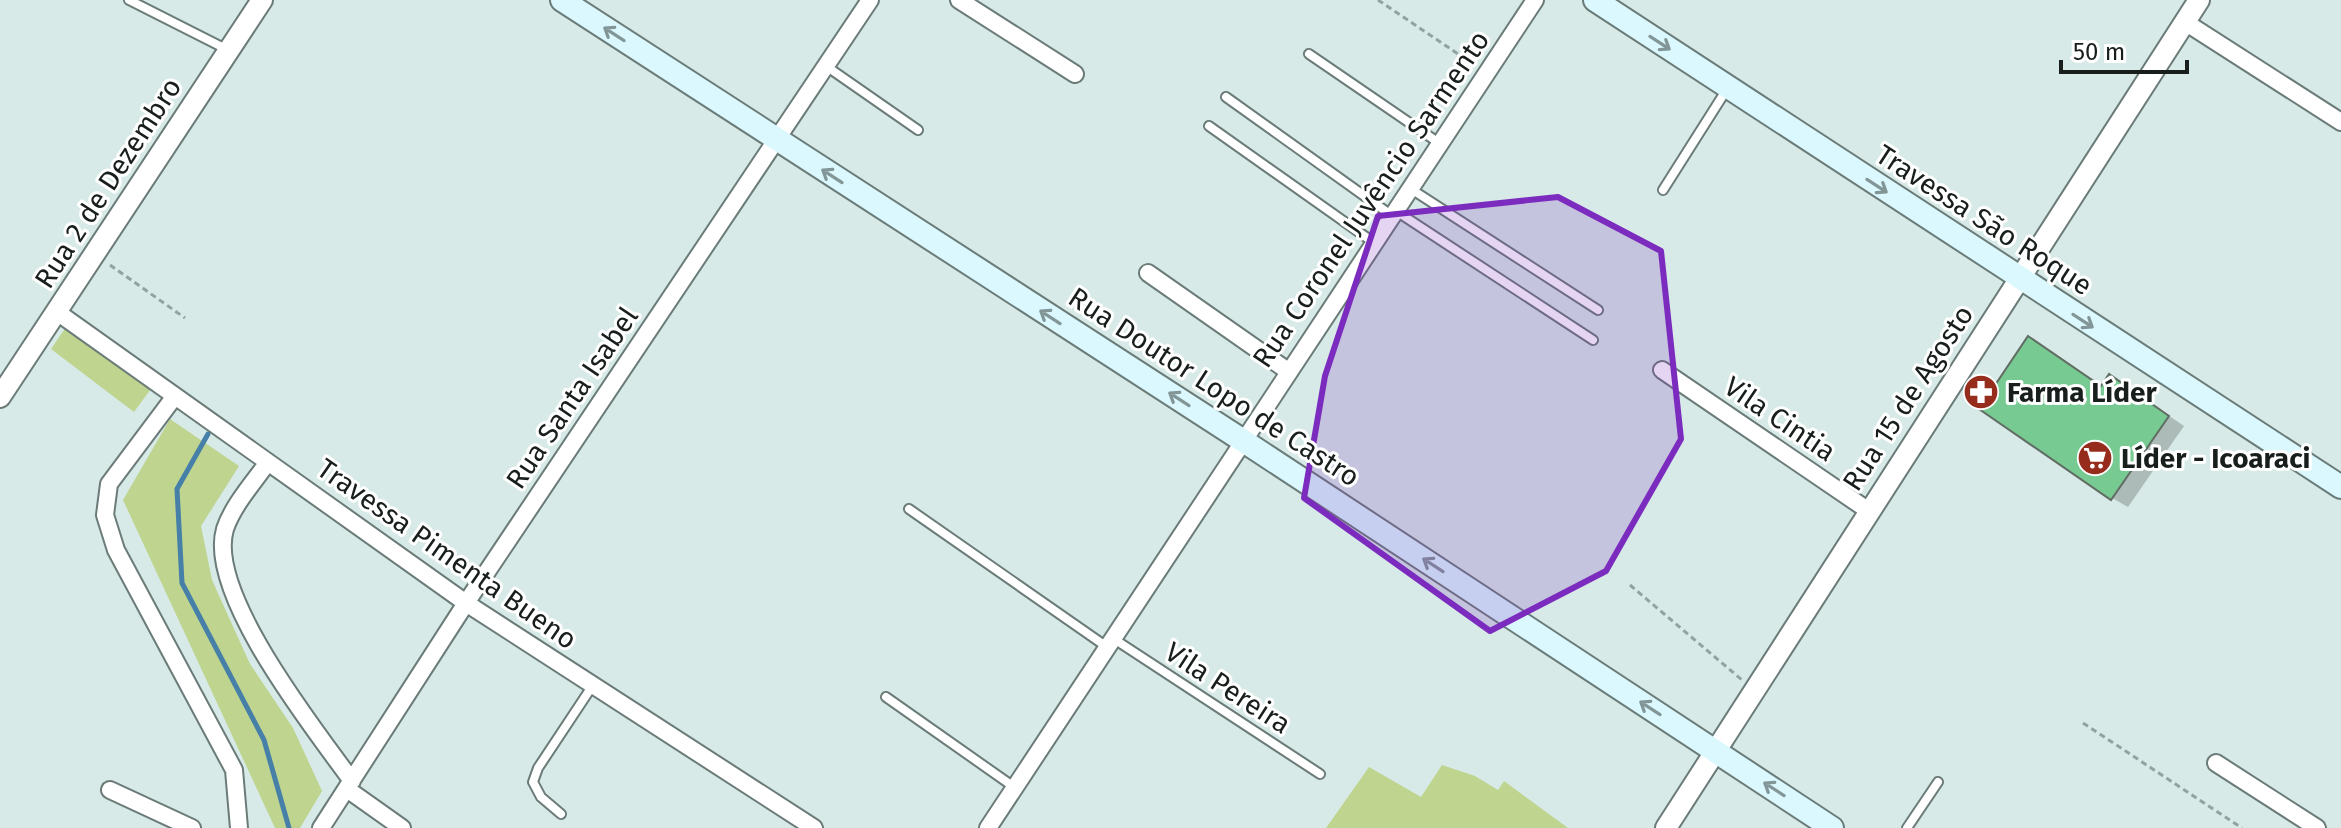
<svg xmlns="http://www.w3.org/2000/svg" width="2341" height="828" font-family="'Fira Sans',sans-serif">
<style>
.green{fill:#bed48f}
.shadow{fill:#0003}
.lines{fill:none;stroke-linecap:round;stroke-linejoin:round}
.stream{stroke:#467fa7;stroke-width:5}
.building{fill:#77ca91;stroke:#616d64;stroke-width:2}
.service-casing{stroke:#6a7b78;stroke-width:12}
.minor-casing{stroke:#6a7b78;stroke-width:20}
.tertiary-casing{stroke:#6a7b78;stroke-width:24}
.secondary-casing{stroke:#6a7b78;stroke-width:26}
.path{stroke:#93a29f;stroke-width:3;stroke-dasharray:6 4;stroke-linecap:butt}
.service{stroke:#fff;stroke-width:8}
.minor{stroke:#fff;stroke-width:16}
.tertiary{stroke:#fff;stroke-width:20}
.secondary{stroke:#daf8fe;stroke-width:22}
.oneway{stroke:#829698}
.marked{fill:#7b2cbf;fill-opacity:0.2;stroke:#7b2cbf;stroke-width:6;stroke-linejoin:round}
.labels{text-anchor:middle;dominant-baseline:central;stroke-width:6;stroke-linejoin:round;paint-order:stroke}
.street-label{font-size:28px;fill:#171e1c;stroke:#fff}
.poi-label{font-size:28px;font-weight:bold;fill:#171e1c;stroke:#fff;text-anchor:start}
</style>
<rect width="100%" height="100%" fill="#d7eae7"/>
<!-- green -->
<path class="green" d="M66 327 153 386 134 412 51 349Z
M170 419 239 466 201 526 212 580 250 664 293 728 322 791 300 828H275L123 500Z
M1442 765 1475 776 1498 790 1504 781 1568 828H1326L1369 767 1421 797Z"/>
<!-- shadow -->
<path class="shadow" d="M2125 386 2184 426 2128 507 2112 498 2103 388Z"/>
<g class="lines">
<!-- stream -->
<path class="stream" d="M208 434 177 489 182 583 264 740 289 828"/>
</g>
<!-- building -->
<path class="building" d="M2028 336 2101 386 2109 374 2169 416 2111 500 1979 409Z"/>
<g class="lines">
<defs>
<path id="service" d="M129 0 228 50
M1309 54 1439 143
M826 66 918 130
M1226 97 1391 215
M1209 126 1373 242
M1411 189 1598 310
M1663 190 1727 89
M1396 211 1593 340
M909 509 1107 647
M1114 639 1320 774
M886 697 1014 787
M561 814 541 797 533 782 538 768 593 685
M1907 828 1938 782"/>
<path id="minor" d="M959 0 1075 74
M2185 22 2341 122
M1148 273 1288 371
M57 312 466 603 814 828
M1662 370 1869 511
M175 396 109 484 105 515 116 550 234 770 239 828
M268 462C254 482 233 505 225 529 206 593 315 730 352 781
M2216 763 2317 828
M347 789 402 828
M110 790 192 828
M321 828 466 603 870 0
M988 828 1535 0"/>
<path id="tertiary" d="M0 397 262 0
M1666 828 2199 0"/>
<path id="secondary" d="M562 0 1242 440 1832 828
M1595 0 2341 487"/>
</defs>
<!-- service casing -->
<use href="#service" class="service-casing"/>
<!-- minor casing -->
<use href="#minor" class="minor-casing"/>
<!-- tertiary casing -->
<use href="#tertiary" class="tertiary-casing"/>
<!-- secondary casing -->
<use href="#secondary" class="secondary-casing"/>
<!-- path -->
<path class="path" d="M1378 0 1473 64
M110 265 185 318
M1630 585 1742 680
M2083 723 2242 828"/>
<!-- service -->
<use href="#service" class="service"/>
<!-- minor -->
<use href="#minor" class="minor"/>
<!-- tertiary -->
<use href="#tertiary" class="tertiary"/>
<!-- secondary -->
<use href="#secondary" class="secondary"/>
</g>
<!-- one-way arrows -->
<defs><path id="oneway-shaft" d="M-6 0H5M1.5-3L5.5 0L1.5 3" fill="none" stroke-width="1.6" stroke-linecap="round" stroke-linejoin="round" transform="scale(2)"/></defs>
<g class="oneway">
<use href="#oneway-shaft" transform="translate(614 34) rotate(-147)"/>
<use href="#oneway-shaft" transform="translate(1660 43) rotate(33)"/>
<use href="#oneway-shaft" transform="translate(832 176) rotate(-147)"/>
<use href="#oneway-shaft" transform="translate(1877 186) rotate(33)"/>
<use href="#oneway-shaft" transform="translate(1050 317) rotate(-147)"/>
<use href="#oneway-shaft" transform="translate(2083 321) rotate(33)"/>
<use href="#oneway-shaft" transform="translate(1179 399) rotate(-147)"/>
<use href="#oneway-shaft" transform="translate(1433 565) rotate(-147)"/>
<use href="#oneway-shaft" transform="translate(1650 708) rotate(-147)"/>
<use href="#oneway-shaft" transform="translate(1774 789) rotate(-147)"/>
</g>
<!-- marked area -->
<path class="marked" d="M1558 197 1661 251 1681 439 1606 571 1490 631 1304 498 1325 376 1378 216Z"/>
<!-- icons -->
<defs>
<symbol id="pharmacy-disc" viewBox="-11 -11 22 22"><circle r="9.5" fill="#962c1b" stroke="#fff"/><path d="M-2-6h4v4h4v4h-4v4h-4v-4h-4v-4h4Z" fill="#fff"/></symbol>
<symbol id="supermarket-disc" viewBox="-11 -11 22 22"><circle r="9.5" fill="#962c1b" stroke="#fff"/><path d="M-6-5.5h2.5l.6 2H6L4.5 2H-2.5L-4.4-4H-6ZM-1.5 3.2a1.3 1.3 0 1 0 .1 0ZM3 3.2a1.3 1.3 0 1 0 .1 0Z" fill="#fff"/></symbol>
</defs>
<g fill-rule="evenodd">
<use href="#pharmacy-disc" x="1961" y="372" width="40" height="40"/>
<use href="#supermarket-disc" x="2075" y="438" width="40" height="40"/>
</g>
<g class="labels">
<!-- street labels -->
<g class="street-label">
<text transform="translate(108 183) rotate(-57)">Rua 2 de Dezembro</text>
<text transform="translate(1371 199) rotate(-56)">Rua Coronel Juvêncio Sarmento</text>
<text transform="translate(1984 220) rotate(33)">Travessa São Roque</text>
<text transform="translate(1214 387) rotate(33)">Rua Doutor Lopo de Castro</text>
<text transform="translate(572 398) rotate(-56)">Rua Santa Isabel</text>
<text transform="translate(1908 398) rotate(-57)">Rua 15 de Agosto</text>
<text transform="translate(1780 419) rotate(34)">Vila Cintia</text>
<text transform="translate(447 554) rotate(35)">Travessa Pimenta Bueno</text>
<text transform="translate(1228 688) rotate(33)">Vila Pereira</text>
</g>
<!-- poi labels -->
<g class="poi-label">
<text x="2007" y="392">Farma Líder</text>
<text x="2121" y="458">Líder - Icoaraci</text>
</g>
</g>
<!-- scale -->
<path d="M2061 60v12h126v-12" fill="none" stroke="#171e1c" stroke-width="4"/>
<text x="2073" y="60" font-size="24" fill="#171e1c" stroke="#ffffff" stroke-width="6" paint-order="stroke">50 m</text>
</svg>
